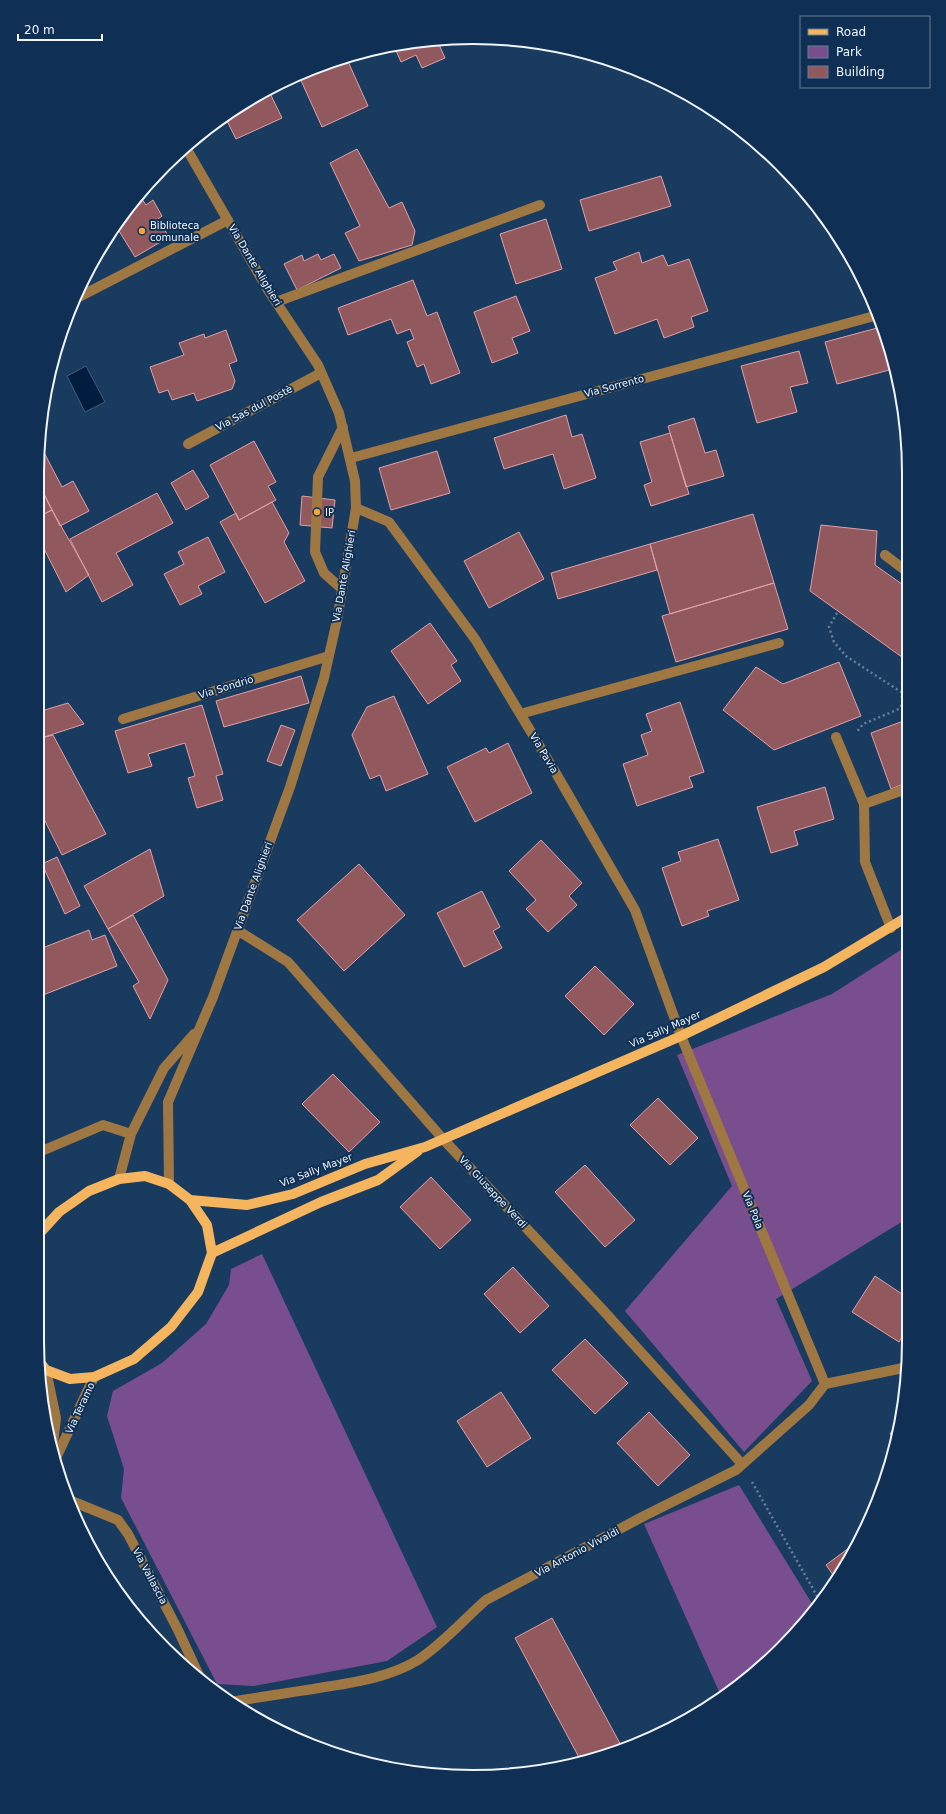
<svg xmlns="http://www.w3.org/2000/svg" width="946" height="1814" font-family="'DejaVu Sans',sans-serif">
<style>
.green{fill:#784e8f}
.water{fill:#001c3f;stroke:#485d77}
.building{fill:#91585e;stroke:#e0a0a6}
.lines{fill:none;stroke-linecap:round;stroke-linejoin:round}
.path{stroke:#697f98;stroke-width:2.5;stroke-dasharray:2 3;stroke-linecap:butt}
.minor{stroke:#9e7743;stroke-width:10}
.major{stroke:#f5b55e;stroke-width:10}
.poi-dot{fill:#efa73d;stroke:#0f3054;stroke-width:1.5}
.labels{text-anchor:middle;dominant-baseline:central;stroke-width:4;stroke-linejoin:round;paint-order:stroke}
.poi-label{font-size:10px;fill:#f1f5fa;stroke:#0f3054;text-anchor:start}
.street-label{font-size:10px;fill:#f1f5fa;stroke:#0f3054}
.rim{fill:none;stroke:#f1f5fa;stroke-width:2}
</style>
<rect width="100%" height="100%" fill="#1a3b60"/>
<!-- green -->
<path class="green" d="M907 946 908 1218 776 1299 812 1381 744 1452 625 1311 732 1186 677 1055 832 994Z
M262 1254 437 1627 387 1661 254 1686 217 1684 121 1498 124 1469 107 1416 113 1391 162 1363 206 1324 229 1285 231 1269Z
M739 1485 816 1610 761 1669 722 1698 644 1524Z"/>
<!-- water -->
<path class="water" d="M86 366 105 402 85 412 67 376Z"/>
<!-- building -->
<path class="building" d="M437 40 445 58 422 68 416 55 401 62 394 46 416 41Z
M346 57 368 106 322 127 299 76 333 60Z
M268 89 282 118 236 139 225 117 255 95Z
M357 149 389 208 402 202 415 231 412 245 359 261 345 233 360 226 330 163Z
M661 176 671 206 589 231 580 200Z
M139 195 146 205 153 200 162 216 158 219 169 237 135 257 116 226 127 207Z
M546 219 562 269 516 284 500 234Z
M639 252 642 263 663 255 668 266 689 259 708 311 691 317 694 327 664 338 657 319 615 334 595 278 617 270 613 262Z
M318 254 321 260 334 254 341 268 297 290 284 264 302 255 304 261Z
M413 280 427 316 437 312 460 373 431 384 424 364 417 367 407 342 414 339 410 329 397 334 391 319 348 335 338 308Z
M516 296 530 331 512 338 518 353 492 363 474 312Z
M881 327 893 369 837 384 825 342Z
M226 330 237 361 229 364 235 381 232 389 197 401 194 393 172 400 168 390 159 393 150 367 184 355 179 343 204 334 205 338Z
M799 351 808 383 790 387 797 412 757 423 741 366Z
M566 415 572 437 582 434 596 478 564 489 553 454 504 469 494 438Z
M694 418 705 453 716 450 724 476 686 487 668 426Z
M670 433 689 494 651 506 644 485 652 482 640 442Z
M38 441 62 487 73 481 89 511 60 526 38 482Z
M254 441 276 482 268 486 276 500 239 520 210 465Z
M437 451 450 493 391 510 379 468Z
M193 470 209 497 186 510 171 483Z
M38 482 52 510 38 517Z
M157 493 173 523 116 553 133 585 102 602 70 539Z
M302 496 335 500 332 528 300 525Z
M272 502 289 533 284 542 305 581 265 603 220 522 236 513 239 520Z
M52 510 89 575 66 592 38 537V517Z
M753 514 774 583 670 614 650 544Z
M821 525 877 531 875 565 906 587V660L810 591Z
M519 532 544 579 489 608 464 561Z
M208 537 225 572 198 586 202 594 180 605 164 574 184 564 178 552Z
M650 544 657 570 558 599 551 573Z
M774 583 788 629 676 662 662 616Z
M430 623 457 661 451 665 461 681 428 704 391 651Z
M839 662 861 716 774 750 723 710 756 667 783 684Z
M301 676 309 703 224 727 216 701Z
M394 696 428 774 386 791 380 775 370 779 352 735 367 707Z
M680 702 704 772 689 777 693 787 637 806 623 764 648 755 641 735 652 731 646 714Z
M68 703 84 724 38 739V712Z
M202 705 223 774 216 776 223 800 197 808 188 778 195 776 185 743 148 754 152 766 128 773 115 731Z
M906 720V783L891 789 871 733Z
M281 725 295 730 281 766 267 761Z
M53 735 106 834 62 855 38 807V739Z
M508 743 532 793 475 822 447 767 486 748 489 753Z
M825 787 834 819 794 831 798 845 771 853 757 807Z
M718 839 739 900 707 911 709 916 682 926 662 868 681 861 678 852Z
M541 840 582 883 569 896 577 905 548 932 526 909 536 900 509 871Z
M150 849 164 896 108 929 84 886Z
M57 857 80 906 65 914 42 864Z
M359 864 405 915 344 971 297 920Z
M482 891 500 927 493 931 502 948 464 967 437 913Z
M133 915 168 980 150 1019 133 986 139 982 108 929Z
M89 930 92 940 105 935 117 966 43 995 37 981V950Z
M595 966 634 1004 604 1035 565 996Z
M333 1074 380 1122 349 1152 302 1104Z
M658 1098 698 1138 670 1165 630 1125Z
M585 1165 635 1220 605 1247 555 1192Z
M431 1177 471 1220 440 1249 400 1207Z
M513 1267 549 1306 520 1333 484 1294Z
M875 1276 908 1298V1328L899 1342 852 1312Z
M585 1339 628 1383 595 1414 552 1370Z
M501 1392 531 1438 487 1467 457 1421Z
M649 1412 690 1455 658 1486 617 1443Z
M900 1419 897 1438 890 1434Z
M861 1539 836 1579 826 1565Z
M552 1618 623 1749 582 1763 515 1638Z"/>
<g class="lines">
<!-- path -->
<path class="path" d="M837 613 829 627 834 642 846 656 901 692 903 703 899 709 863 724 856 733
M752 1482 821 1603"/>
<!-- minor -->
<path class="minor" d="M75 299 228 220
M276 302 540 205
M188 444 321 373
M351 458 878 315
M356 508 389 522 475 639 557 775 635 910 681 1036 825 1384
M885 555 906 571
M342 589 324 573 315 552 318 477 343 427
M520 714 779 643
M123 719 329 656
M836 737 864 804
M891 928 865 862 864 804 906 789
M237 930 288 962 443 1139 601 1308 742 1464
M37 1153 103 1125 131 1134
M119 1179 131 1134 164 1068 194 1034
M169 1184 168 1102 213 997 290 787 324 678 337 620 356 508 355 481 339 413 318 365 268 290 185 146
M46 1370 56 1418 52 1452
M55 1460 94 1377
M69 1500 118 1520 128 1534 178 1630 202 1682
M229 1702C257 1698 285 1693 313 1689 348 1683 387 1679 418 1660 444 1643 463 1620 486 1600L644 1516 736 1470 809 1405 825 1384 908 1367"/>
<!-- major -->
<path class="major" d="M190 1200 247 1205 293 1194 365 1164 425 1147 681 1036 824 967 907 917
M37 1236 59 1212 89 1191 119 1179 145 1176 169 1184 190 1200 207 1225 212 1253 198 1292 171 1327 134 1359 94 1377 70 1379 46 1370 39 1361
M212 1253 321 1202 378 1180 418 1151"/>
</g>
<!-- markers -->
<g class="poi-dot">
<circle cx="142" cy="231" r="4"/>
<circle cx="317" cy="512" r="4"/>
</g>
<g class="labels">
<!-- poi labels -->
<g class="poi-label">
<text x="150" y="225">Biblioteca<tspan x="150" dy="12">comunale</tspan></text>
<text x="325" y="512">IP</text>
</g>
<!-- street labels -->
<g class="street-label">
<text transform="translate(255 265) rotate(59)">Via Dante Alighieri</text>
<text transform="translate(614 386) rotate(-15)">Via Sorrento</text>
<text transform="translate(254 408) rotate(-28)">Via Sas dul Postè</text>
<text transform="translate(344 576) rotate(-80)">Via Dante Alighieri</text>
<text transform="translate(226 687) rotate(-17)">Via Sondrio</text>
<text transform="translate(544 753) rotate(59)">Via Pavia</text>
<text transform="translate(253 886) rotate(-70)">Via Dante Alighieri</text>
<text transform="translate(665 1029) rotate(-24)">Via Sally Mayer</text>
<text transform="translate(316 1170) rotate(-21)">Via Sally Mayer</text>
<text transform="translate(493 1192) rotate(47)">Via Giuseppe Verdi</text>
<text transform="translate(753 1210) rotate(68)">Via Pola</text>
<text transform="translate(80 1408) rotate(-65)">Via Teramo</text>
<text transform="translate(577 1552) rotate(-28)">Via Antonio Vivaldi</text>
<text transform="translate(150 1576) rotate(62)">Via Vallascia</text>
</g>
</g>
<!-- crop -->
<path d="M0 0H946V1814H0ZM473 44H473A429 429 0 0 1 902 473V1341A429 429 0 0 1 473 1770H473A429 429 0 0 1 44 1341V473A429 429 0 0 1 473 44Z" fill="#0f3054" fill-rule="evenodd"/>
<path class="rim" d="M473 44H473A429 429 0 0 1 902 473V1341A429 429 0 0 1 473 1770H473A429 429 0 0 1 44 1341V473A429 429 0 0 1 473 44Z"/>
<!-- legend -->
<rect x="800" y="16" width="130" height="72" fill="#0f3054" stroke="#697f96"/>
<rect x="808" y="29" width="20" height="6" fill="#f5b55e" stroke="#697f96"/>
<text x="836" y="36" font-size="12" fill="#f1f5fa">Road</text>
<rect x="808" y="46" width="20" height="12" fill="#784e8f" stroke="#697f96"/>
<text x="836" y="56" font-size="12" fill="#f1f5fa">Park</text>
<rect x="808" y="66" width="20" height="12" fill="#91585e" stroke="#697f96"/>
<text x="836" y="76" font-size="12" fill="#f1f5fa">Building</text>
<!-- scale -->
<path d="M18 34v6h84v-6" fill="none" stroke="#f1f5fa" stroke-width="2"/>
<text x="24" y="34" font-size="12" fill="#f1f5fa" stroke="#0f3054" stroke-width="3" paint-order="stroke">20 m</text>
</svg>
